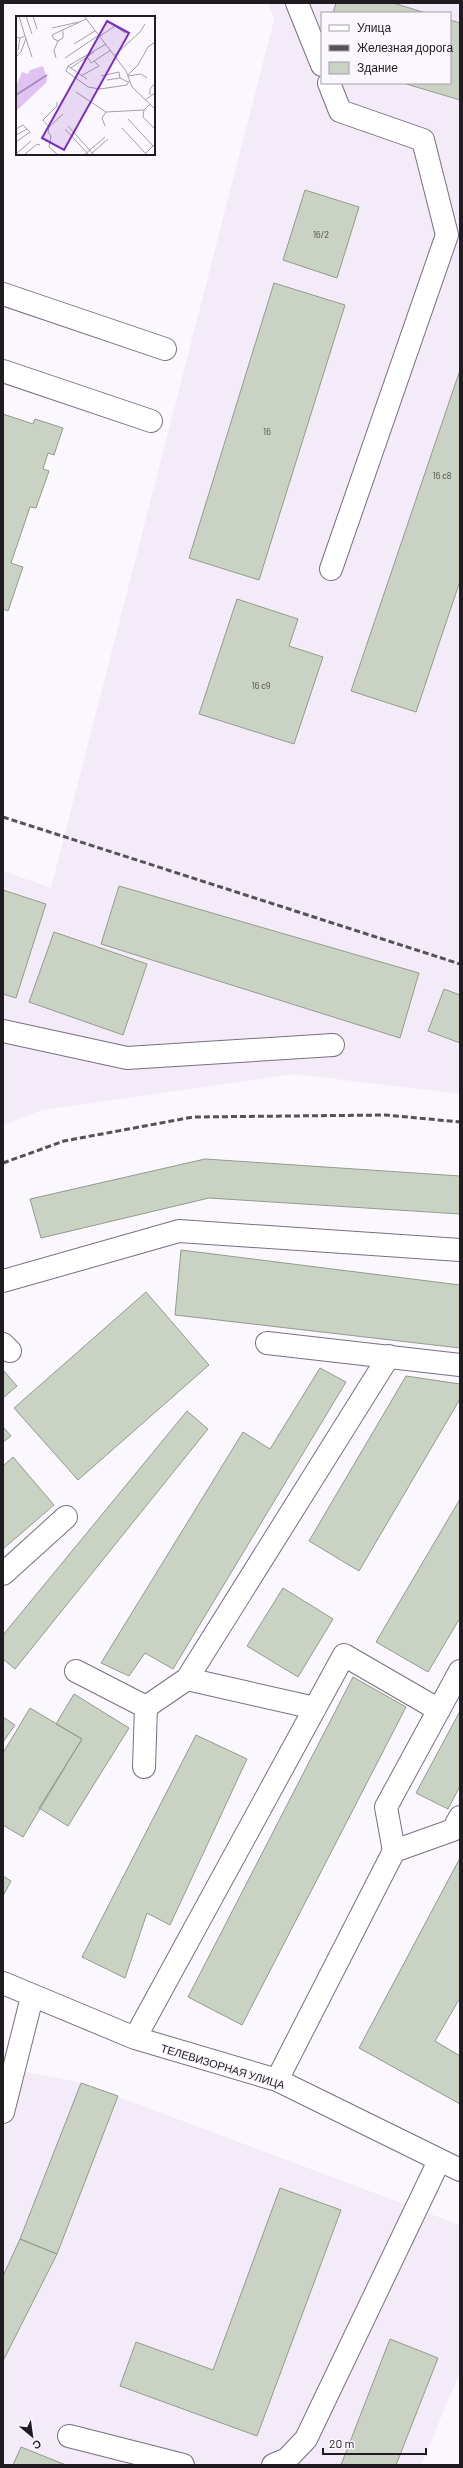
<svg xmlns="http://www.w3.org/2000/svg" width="463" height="2468" font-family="Barlow,sans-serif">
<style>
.built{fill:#f3ebf8;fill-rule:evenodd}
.building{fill:#cad3c3;stroke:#939b8c}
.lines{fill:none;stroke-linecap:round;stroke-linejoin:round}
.minor-casing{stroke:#79707e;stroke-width:24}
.minor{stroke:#fff;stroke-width:22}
.rail{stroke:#555157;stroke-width:3;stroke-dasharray:6 3;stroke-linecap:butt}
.labels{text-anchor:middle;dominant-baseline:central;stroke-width:3;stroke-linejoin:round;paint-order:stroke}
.number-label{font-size:9px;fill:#4a494a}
.street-label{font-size:11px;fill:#1f1b21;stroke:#fbf7fe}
.inset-river{fill:none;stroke:#ab89c0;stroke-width:2}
.inset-road{fill:none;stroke:#a39fa6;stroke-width:1}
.view{fill:#7b2cbf;fill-opacity:0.15;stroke:#7b2cbf;stroke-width:2}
.inset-edge{fill:none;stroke:#1f1b21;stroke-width:2}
</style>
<rect width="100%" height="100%" fill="#fbf7fe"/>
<!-- built -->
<path class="built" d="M268 3H460V1094L294 1074 42 1110 3 1125V871L51 888 274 20ZM322 13H450V83H322Z
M3 2067 81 2083 460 2225V2372L421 2465H3Z"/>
<!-- building -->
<path class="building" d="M336 3H393L426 13H333Z
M450 20 460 23V100L403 83H450Z
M305 190 359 207 337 278 283 260Z
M274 283 345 305 259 580 189 558Z
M460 370V581L416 712 351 691Z
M3 414 33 424 35 419 63 428 54 455 48 453 43 469 49 471 36 508 30 507 11 563 23 567 8 611 3 609Z
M237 599 298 619 289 646 323 657 294 744 199 714Z
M119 886 419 973 400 1038 101 944Z
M3 890 46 904 16 998 3 994Z
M54 932 147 964 123 1035 29 1002Z
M444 989 460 995V1043L428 1031Z
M205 1159 460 1176V1214L209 1198 41 1238 30 1199Z
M181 1250 460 1285V1348L175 1315Z
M146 1292 209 1365 78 1480 14 1408Z
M320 1368 346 1382 173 1669 145 1653 129 1676 101 1663 243 1432 270 1449Z
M3 1370 17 1386 3 1398Z
M406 1376 460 1384V1399L359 1571 309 1541Z
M187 1411 208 1429 15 1669 3 1659V1635Z
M3 1427 11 1436 3 1442Z
M13 1457 54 1505 3 1549V1466Z
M460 1499V1618L428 1672 376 1642Z
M283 1588 333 1619 298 1677 247 1646Z
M353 1677 406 1707 242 2025 188 1997Z
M74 1694 129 1728 68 1826 39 1808 82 1739 56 1724Z
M30 1708 82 1739 23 1837 3 1825V1753Z
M460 1711V1786L448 1809 416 1793Z
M3 1717 15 1725 3 1742Z
M196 1735 247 1759 170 1925 147 1913 125 1978 82 1957Z
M460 1858V1998L435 2041 460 2056V2104L359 2048Z
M3 1876 11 1881 3 1896Z
M81 2083 118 2096 57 2254 20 2239Z
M280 2188 341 2210 257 2436 120 2386 136 2342 213 2370Z
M20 2239 57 2254 3 2361V2276Z
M390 2339 438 2358 396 2465H341Z
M21 2447 66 2465H13Z"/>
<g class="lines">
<defs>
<path id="minor" d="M297 3 322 65
M329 83 340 111 423 140 447 235 331 569
M3 294 165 349
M3 371 151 421
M3 1031 127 1058 333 1045
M3 1281 179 1231 460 1250
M267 1343 460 1365
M3 1344 10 1351
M3 1574 66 1517
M76 1671 146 1707
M315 1708 187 1679 389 1356
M144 1767 146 1707 187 1679
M394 1851 386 1807 460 1671
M3 1983 135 2038 277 2080 460 2170
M135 2038 344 1655 439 1710
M277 2080 394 1851 453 1830 460 1817
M3 2112 32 1997
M69 2436 183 2465
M273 2465 287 2459 306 2439 439 2161"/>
</defs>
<!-- minor casing -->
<use href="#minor" class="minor-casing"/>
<!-- minor -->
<use href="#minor" class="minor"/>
<!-- rail -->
<path class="rail" d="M3 817 460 964
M3 1163 64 1141 193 1117 386 1115 460 1122"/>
</g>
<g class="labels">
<!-- number labels -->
<g class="number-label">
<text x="321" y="234">16/2</text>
<text x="267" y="431">16</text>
<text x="442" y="475">16 с8</text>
<text x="261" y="685">16 с9</text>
</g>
<!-- street labels -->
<g class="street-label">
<text transform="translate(223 2066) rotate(17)">ТЕЛЕВИЗОРНАЯ УЛИЦА</text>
</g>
</g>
<!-- overview -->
<g transform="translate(16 16)">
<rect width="139" height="139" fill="#fbf7fe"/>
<path d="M27 50 31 63 30 67 0 95V70L6 56 12 58 14 54Z" fill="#e0c2f3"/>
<path class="inset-river" d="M0 79 31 59"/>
<path class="inset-road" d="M3 0 9 20 4 22M10 0 16 18M17 0 21 13M68 0 110 55 116 71 139 93M36 12 63 6M47 15V22L42 25 38 23 36 19 70 3M9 20 16 41M84 20 99 10 109 17M0 21 4 22 2 34M58 28 79 15M78 36 55 52 52 50 50 55 72 71 84 73M99 39 124 16 129 8M0 41 5 36 10 22M40 42 38 34 42 25M49 42 83 19M72 42 75 47 95 34M52 50 90 28M55 52 71 63M112 59 122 49 132 31 139 26M65 60 83 50 78 45M85 60 103 56 104 62M112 60 125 58 131 62M91 64 104 62 112 66M83 70 84 73 111 69 113 65M60 76 90 96 128 94 134 88M134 79V73L139 67M129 84 139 77M128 94 127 101 139 113M112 103 137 130M52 110 78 139M89 110 86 102 90 96M33 111 27 104 41 90V86M106 112 131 139M0 113 7 109 11 113M49 113 73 139M0 119 11 113 14 116 0 126M76 137 92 123M0 138 15 125M8 139 21 128 24 129M42 139 33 131 35 120 32 116 33 111 47 98M68 139 89 121M128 139 139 128"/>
<path class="view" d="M91 5 113 17 48 134 26 122Z"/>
<rect width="139" height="139" class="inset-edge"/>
</g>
<!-- border -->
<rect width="463" height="2468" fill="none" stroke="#1f1b21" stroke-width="8"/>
<!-- legend -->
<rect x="321" y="12" width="130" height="72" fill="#fbf7fe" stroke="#a39fa6"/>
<rect x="329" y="25" width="20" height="6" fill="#ffffff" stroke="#a39fa6"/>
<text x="357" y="32" font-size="12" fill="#1f1b21">Улица</text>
<rect x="329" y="45" width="20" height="6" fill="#555157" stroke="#a39fa6"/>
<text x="357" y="52" font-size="12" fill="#1f1b21">Железная дорога</text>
<rect x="329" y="62" width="20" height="12" fill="#cad3c3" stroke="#a39fa6"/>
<text x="357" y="72" font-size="12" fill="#1f1b21">Здание</text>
<!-- north arrow -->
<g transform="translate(32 2436) rotate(151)" stroke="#fbf7fe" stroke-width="3" paint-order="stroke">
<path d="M0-3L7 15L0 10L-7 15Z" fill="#1f1b21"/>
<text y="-6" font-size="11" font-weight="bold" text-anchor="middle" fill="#1f1b21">С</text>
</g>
<!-- scale -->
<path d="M323 2448v6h103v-6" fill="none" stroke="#1f1b21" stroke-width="2"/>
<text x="329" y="2448" font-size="12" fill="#1f1b21" stroke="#fbf7fe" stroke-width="3" paint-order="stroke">20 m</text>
</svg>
